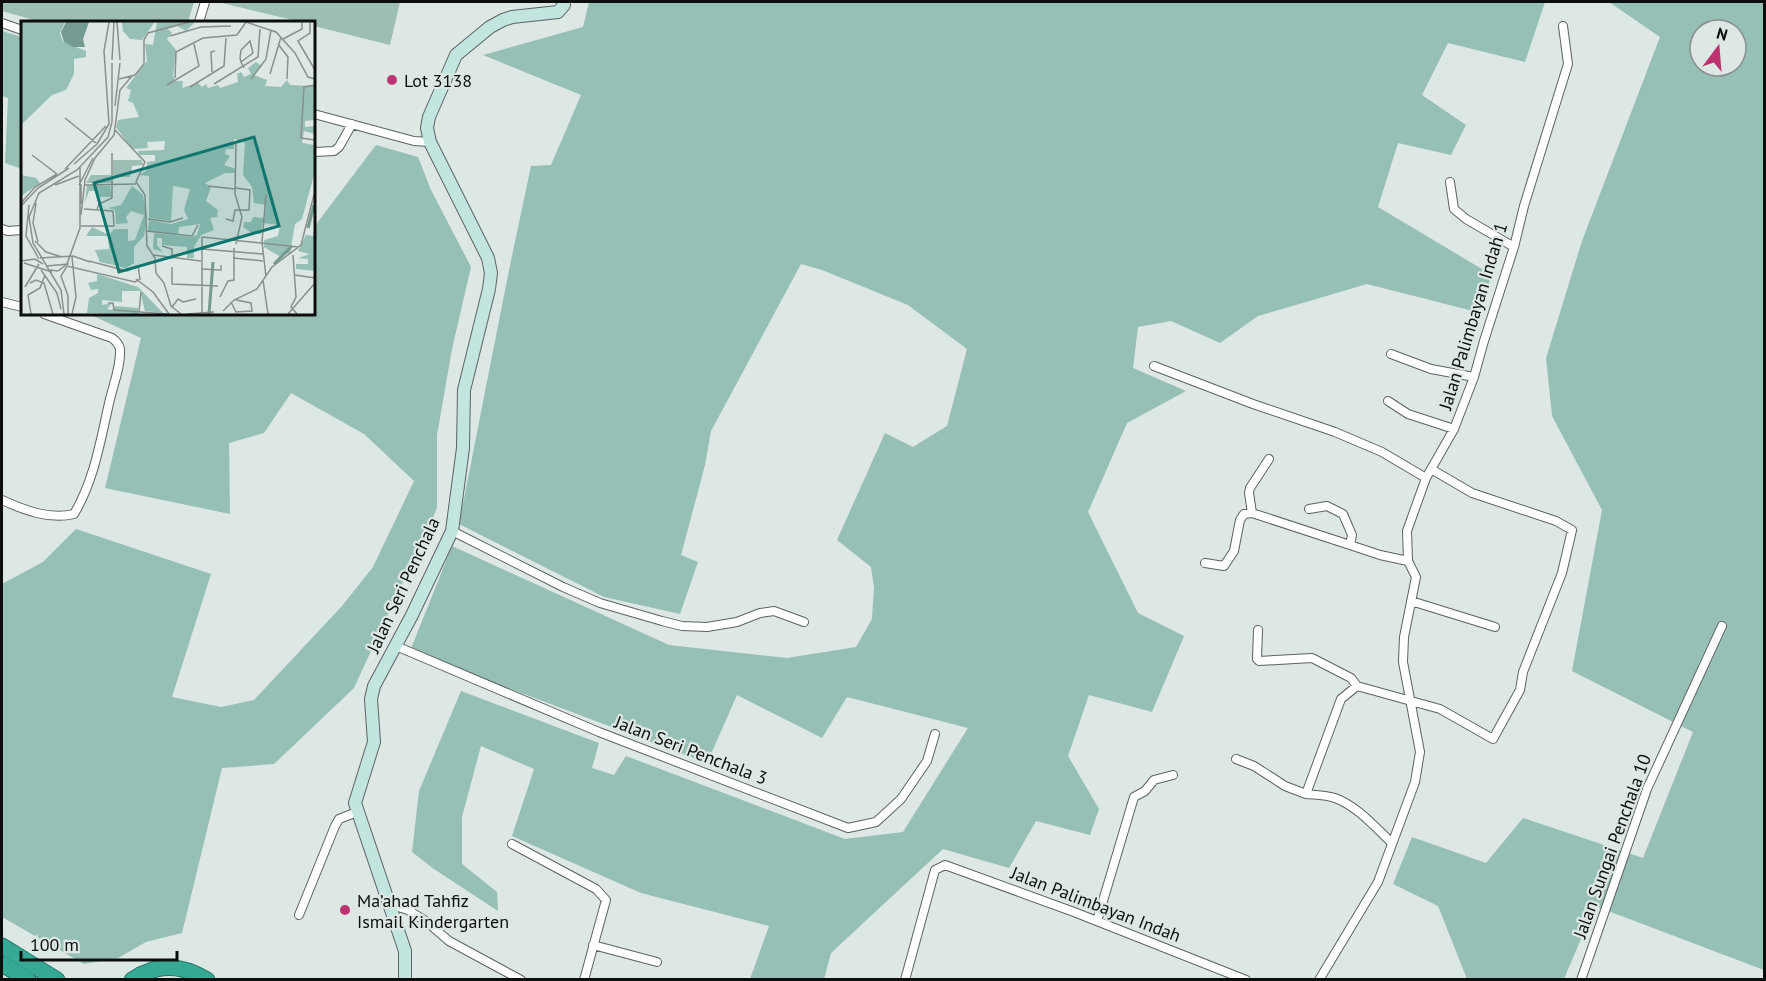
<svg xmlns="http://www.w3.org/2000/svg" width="1766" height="981" font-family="'PT Sans',sans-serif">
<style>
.green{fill:#9cbeb5}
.forest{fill:#96bfb5;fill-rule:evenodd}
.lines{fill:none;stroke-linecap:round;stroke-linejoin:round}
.street-casing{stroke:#5b6361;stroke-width:10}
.secondary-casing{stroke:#5b6361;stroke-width:14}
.highway-casing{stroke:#277365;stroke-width:17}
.street{stroke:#fff;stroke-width:8}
.secondary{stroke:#c3e5df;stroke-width:12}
.highway{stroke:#36a994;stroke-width:15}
.poi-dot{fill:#bc3370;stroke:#dde7e4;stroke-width:2}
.labels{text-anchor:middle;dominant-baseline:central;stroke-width:4.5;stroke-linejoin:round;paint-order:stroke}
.poi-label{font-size:18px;fill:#0b0e0d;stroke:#dde7e4;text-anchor:start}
.street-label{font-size:18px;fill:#0b0e0d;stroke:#dde7e4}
.inset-river{fill:none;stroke:#739b91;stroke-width:3}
.inset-road{fill:none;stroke:#89908e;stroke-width:1.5}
.view{fill:#0f766e;fill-opacity:0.15;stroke:#0f766e;stroke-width:3}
.inset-edge{fill:none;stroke:#0b0e0d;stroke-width:3}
</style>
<rect width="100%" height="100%" fill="#dde7e4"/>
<!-- green -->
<path class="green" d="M2 2H194L188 22H41L2 11Z
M218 2H400L390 45 314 26V22H301Z"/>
<!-- forest -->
<path class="forest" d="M589 2H1545L1525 62 1448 43 1422 95 1466 125 1451 155 1398 143 1378 207 1492 275 1477 312 1367 284 1258 316 1220 343 1171 321 1138 327 1133 368 1186 391 1127 423 1088 512 1138 613 1184 636 1152 712 1089 695 1068 756 1099 809 1090 835 1036 821 1009 868 943 849 831 953 824 979H750L769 926 641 893 512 836 534 769 481 746 462 817V864L497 892 498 911 434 869 412 852 419 791 461 691 599 743 592 768 614 775 626 756 845 839 903 832 968 728 847 697 822 738 737 695 707 763 410 651 452 546 669 645 787 658 856 647 872 619 874 587 871 567 837 540 885 433 913 447 947 426 967 349 908 305 822 270 801 264 711 431 705 465 681 555 698 562 680 614 604 597 459 524 508 275 531 166 551 165 581 95 483 55 583 27Z
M1609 2H1764V970L1595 906 1564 979H1467L1438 906 1393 884 1412 837 1486 863 1523 818 1643 858 1693 732 1572 671 1602 510 1552 416 1546 358 1582 241 1660 37ZM1700 30H1736V66H1700Z
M2 31 22 37V169L5 163 8 98 2 96Z
M376 145 418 157 431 190 471 267 452 349 437 435V508L354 688 274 764 222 768 182 933 146 942 118 958 84 964 2 917V584L43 562 76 529 211 574 172 697 221 707 254 700 342 606 373 567 414 481 364 434 291 393 264 433 229 443 230 514 105 488 141 338 89 314H314V227Z"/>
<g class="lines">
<defs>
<path id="street" d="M199 22 205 2
M2 23 22 30
M314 114 414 141 430 142
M314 152 334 151 339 147 352 124
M1450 182 1454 209 1466 219 1514 247
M2 229 8 231 22 230
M2 302 22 307
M1391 354 1431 369 1474 377
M1154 366 1253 404 1335 432 1382 452 1426 478
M1388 401 1408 414 1454 429
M2 500C24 510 49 520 74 514 95 479 101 437 110 399 114 383 121 365 120 349 119 344 116 341 112 338L44 314
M1309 509 1327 506 1343 514 1352 535 1350 545 1380 555 1408 561
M1252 513 1249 493 1250 488 1269 459
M452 531 563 587 600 603 662 621 682 626 707 627 737 622 760 613 774 611 804 622
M1205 563 1224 566 1234 551 1240 520 1244 514 1252 513 1350 545
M1411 601 1495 627
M1258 630 1257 659 1259 661 1312 658 1351 678 1357 686
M396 646 599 732 848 828 876 822 901 799 927 761 935 734
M1236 759 1254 766 1285 786 1306 794 1341 699 1357 686 1440 709 1493 739 1520 690 1523 672 1562 573 1572 530 1556 521 1472 493 1431 469
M1306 794C1316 795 1326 795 1335 798 1357 806 1375 827 1392 843
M512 844 596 889 606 900 584 980
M388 904 408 910 427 922 449 941 521 980
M299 915 335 826 339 819 357 812
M1097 921 1134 797 1145 791 1154 780 1173 775
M593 945 657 962
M905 980 935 870 945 865 1074 912 1246 980
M1319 980 1378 882 1415 782 1420 752 1403 662 1404 637 1416 577 1408 561 1407 531 1426 478 1454 429 1474 377 1484 341 1514 247 1524 206 1568 64 1563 26
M1581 980 1647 789 1722 626"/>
<path id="secondary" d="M405 980V951L355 803 374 742 371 699 374 686 412 615 452 531 463 448 464 390 489 289 491 273 488 258 430 142 427 128 429 117 456 55 490 27 503 20 512 17 558 12 564 5V2"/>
<path id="highway" d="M2 946 57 980
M2 964 28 980
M132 980C158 963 181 964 207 980"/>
</defs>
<!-- street casing -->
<use href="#street" class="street-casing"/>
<!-- secondary casing -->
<use href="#secondary" class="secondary-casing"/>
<!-- highway casing -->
<use href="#highway" class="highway-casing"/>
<!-- street -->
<use href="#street" class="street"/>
<!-- secondary -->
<use href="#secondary" class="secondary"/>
<!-- highway -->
<use href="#highway" class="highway"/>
</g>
<!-- markers -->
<g class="poi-dot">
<circle cx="392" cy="80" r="6"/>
<circle cx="345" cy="910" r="6"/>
</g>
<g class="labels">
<!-- poi labels -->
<g class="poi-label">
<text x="404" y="80">Lot 3138</text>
<text x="357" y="900">Ma’ahad Tahfiz<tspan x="357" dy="21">Ismail Kindergarten</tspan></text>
</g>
<!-- street labels -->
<g class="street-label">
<text transform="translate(1473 316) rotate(-73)">Jalan Palimbayan Indah 1</text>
<text transform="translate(403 585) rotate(-65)">Jalan Seri Penchala</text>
<text transform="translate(691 750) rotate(21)">Jalan Seri Penchala 3</text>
<text transform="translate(1612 846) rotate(-70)">Jalan Sungai Penchala 10</text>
<text transform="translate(1096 904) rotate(21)">Jalan Palimbayan Indah</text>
</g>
</g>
<!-- overview -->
<g transform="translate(21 21)">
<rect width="294" height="294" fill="#dde7e4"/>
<path d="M92 139H120L123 144 111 145 109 156H92ZM70 154H90V162H65Z" fill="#9cbeb5"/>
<path d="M0 1H44L39 12 42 21 65 30V36L53 38V53L45 69 31 74 0 104ZM101 1H133V2L121 19 109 18 102 10ZM136 1H174L165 10 156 5 147 8 151 12 146 18 155 29 152 55 154 60H162L161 67 177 62 181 66 185 63 187 67 197 64 199 67 217 61 216 53 220 51 223 56 230 53 227 47 235 41 241 45 233 54 246 59 244 65 260 66 266 59 269 64 294 65V99L284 100V106L294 105V113L283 110 281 122 294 124V150L281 198 274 203 269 232 258 235 243 226V219L257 215 259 204 241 202 240 213H232L222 206 223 201H230L232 196 244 197 245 184 233 182 231 166 222 154 224 122 213 118V128H205L204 133 209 135 203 144 215 148V152H204L184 162 190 166 185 180 197 189 196 196 189 197 193 209 180 214 173 226V237H166V226L141 224V217H136V224L142 231 132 228 133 212 171 216 176 214 179 203 158 206 157 213 127 210 128 199 150 203 167 198 163 189 169 168 152 165 150 200 128 197V155L118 154 126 149V141L134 140V134H118L117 130 143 129 144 120 126 121 127 127 111 128 95 106 97 99 118 96 112 82 107 80 110 69 105 67 126 40 124 23 132 24ZM0 154 15 157 19 162 0 175ZM66 164 89 165 91 176H77L76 170H68L64 181ZM111 165 122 174 126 196 123 215 113 226V242L105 247 79 241 74 229 88 228 87 215H65L71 206 88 214 93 208H107V220L114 219 123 194 110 190 105 196 107 202 95 203 94 189 87 187 100 184ZM294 207V250L275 248V243H287V238L277 237 289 233 277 230 285 214 292 215ZM76 253 117 266 142 292 124 290 119 270H101V281L81 279V284L91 282 86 288 91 289 94 285 117 287 118 293 66 292 68 277 77 272V268L70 269 67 262 76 260Z" fill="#96bfb5"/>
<path d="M45 1H68L62 18 64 26H52L43 21 40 11Z" fill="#739b91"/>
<path class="inset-river" d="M287 207 293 184M253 243 271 225M188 293 192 241"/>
<path class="inset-road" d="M96 1 99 39M225 1 255 11 274 32 287 56 294 58M289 1V12L277 20 294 49M149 15 180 6 210 5M262 18 281 8V1M257 23 267 36 266 58M91 39 93 1M220 41 232 32 229 20 220 29 219 37 220 41 223 47M191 51 190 31 194 30M249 53 260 16M154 57 155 31 182 17 216 14 225 1M98 58 114 54 123 43V19L127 12 168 1M230 58 245 38 250 9M193 63 237 36 239 8M146 64 178 45 173 23M294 64 283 66 280 117 294 119M169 66 203 45 205 17M94 85 99 42M44 97 75 122M94 109 124 141 115 161 124 174 126 225 134 237 135 252 143 262 150 285 160 293M215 123 214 173 221 196 215 223M91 132V177M11 134 36 153M53 143 76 123 88 103 83 30 88 1M44 148 85 105M60 163V183M34 164 58 155M58 164 72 137M64 164 115 163M187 165 214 168M0 182 14 166 36 153M15 182 12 202 17 221M8 184 5 215 18 238M0 185 17 167 48 147M76 188 78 183 91 177M60 194 64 159 74 137 93 114 99 69 111 55M127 198 149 201 162 197M205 198 212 200 214 189H228L229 169 215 167M60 205H93L92 190 63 188M125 210 171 215 177 204M14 220 25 231 41 236M141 225 151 228V238M181 228 242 233M132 234 180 240M272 234 275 276 270 286 276 293M19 237 52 235 69 241M212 237 242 240M0 240 14 238 22 243M3 242 31 251M25 245 48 243M151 246V263L197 265M180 248 200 249V244M20 249 36 272 40 288M29 249 37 250 46 243 59 207V146M274 254 294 257M245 256 241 221 245 174M115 258 132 271 148 293M242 259 247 293M9 262 15 259 23 262 32 293M4 266 18 243M199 276 207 260 213 259V227M210 281 215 291 231 290 230 282 215 279M87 282H92L93 289 146 293M151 286 157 278 162 281 175 278M202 290 213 279 236 268 251 246 280 224 294 170M118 291 120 271M10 293 7 274 19 267 24 254M43 293 40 269 12 222 8 196 18 172 56 149 87 116 91 101V42M47 293V275L40 255 46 245 114 261 119 258 117 245 106 250 68 240M51 293 55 276 51 236M166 293 193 291M181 293V216L278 226M267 293 294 262"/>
<path class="view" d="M233 116 258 205 98 251 73 162Z"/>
<rect width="294" height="294" class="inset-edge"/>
</g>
<!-- border -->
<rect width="1766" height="981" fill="none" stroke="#0b0e0d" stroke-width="6"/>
<!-- north arrow -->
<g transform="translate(1718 48) rotate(16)"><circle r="28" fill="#dde7e4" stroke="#89908e" stroke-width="1.5"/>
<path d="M0-4.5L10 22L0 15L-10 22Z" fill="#bc3370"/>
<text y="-9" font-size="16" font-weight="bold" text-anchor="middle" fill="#0b0e0d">N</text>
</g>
<!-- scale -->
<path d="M21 951v9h156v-9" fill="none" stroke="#0b0e0d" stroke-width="3"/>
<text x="30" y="951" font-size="18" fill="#0b0e0d" stroke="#dde7e4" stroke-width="4.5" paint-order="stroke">100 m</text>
</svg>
